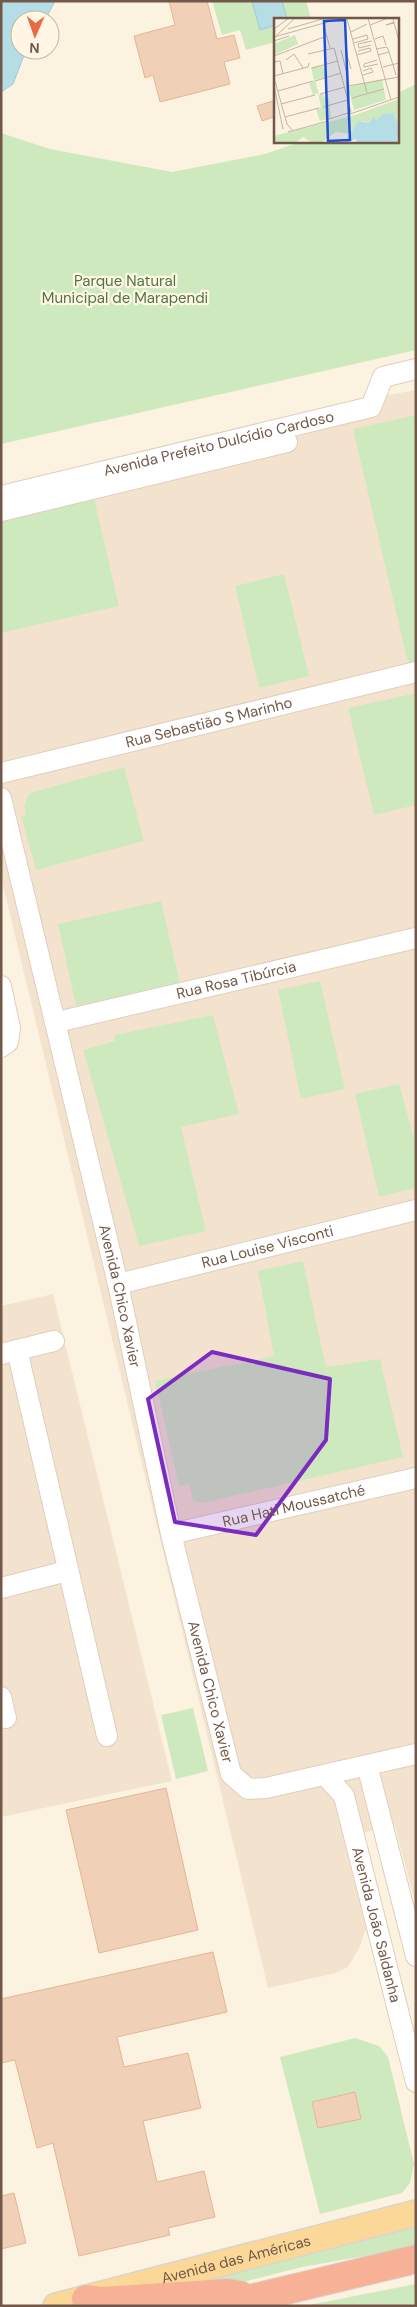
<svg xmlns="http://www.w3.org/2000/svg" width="417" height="2307" font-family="'DM Sans',sans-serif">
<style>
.residential{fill:#f3e3ce}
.green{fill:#cfe9bf}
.water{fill:#b5dde5;stroke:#9bccd7}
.building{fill:#f1d0b8;stroke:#e4b698}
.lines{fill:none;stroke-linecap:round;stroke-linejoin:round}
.minor-casing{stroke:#e0cebc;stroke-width:22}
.major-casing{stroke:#dad4cf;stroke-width:28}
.highway-casing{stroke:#dad4cf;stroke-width:30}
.minor{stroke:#fff;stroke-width:20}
.major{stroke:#fbd898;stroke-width:25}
.highway{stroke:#f7b196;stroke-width:28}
.marked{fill:#7b2cbf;fill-opacity:0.2;stroke:#7b2cbf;stroke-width:4;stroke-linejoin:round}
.labels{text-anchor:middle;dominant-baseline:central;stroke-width:4.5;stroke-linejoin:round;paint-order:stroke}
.park-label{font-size:15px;fill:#4f7840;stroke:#fff6e6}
.street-label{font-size:15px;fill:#725848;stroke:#fff6e6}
.inset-river{fill:none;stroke:#b5dde5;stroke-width:2.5}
.inset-road{fill:none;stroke:#c5b4a3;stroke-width:1}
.view{fill:#1d4ed8;fill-opacity:0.15;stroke:#1d4ed8;stroke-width:2.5}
.inset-edge{fill:none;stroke:#725848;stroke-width:2.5}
</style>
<rect width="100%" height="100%" fill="#fcf2e0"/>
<!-- residential -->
<path class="residential" d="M416 390V1906L395 1826 343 1837 366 1929 359 1948 348 1967 336 1973 268 1988 1 877V502L376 413 388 395Z
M53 1294 172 1781 1 1817V1306Z"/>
<!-- green -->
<path class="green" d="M212 1H306L311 19H276V42L246 50 240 30 222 35Z
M416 84V350L1 444V133L50 149 172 172 265 154 303 141H398V93Z
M416 415V666L409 667 353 429Z
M93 494 119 606 1 633V517Z
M284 574 309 676 259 688 235 586Z
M416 693V805L374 815 348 708Z
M124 767 144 841 36 870 21 816 26 815 24 805 30 793Z
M161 901 180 983 76 1006 58 924Z
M320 981 345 1089 301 1099 278 990Z
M213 1015 239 1114 181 1127 206 1231 139 1246 83 1050 115 1041 114 1035Z
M399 1084 416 1146V1188L379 1197 355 1094Z
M303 1261 326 1367 380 1359 403 1457 211 1501 200 1503 193 1500 189 1484 179 1486 155 1381 274 1356 258 1271Z
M193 1708 208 1771 176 1779 161 1715Z
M355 2038 379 2046 388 2057 414 2164 410 2183 402 2193 320 2214 280 2057Z
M416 2227V2247L302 2267 223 2287H185L351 2242Z
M416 2284V2306H304Z"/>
<!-- water -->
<path class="water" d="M1 1H55L45 20H20V50H26L13 84 1 92Z
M252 1H282L287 19H276V25L260 30Z"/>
<!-- building -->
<path class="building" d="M169 1H207L217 39 234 35 240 58 224 62 230 84 160 102 153 75 145 78 134 36 175 25Z
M276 100V116L262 121 257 106Z
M166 1788 198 1930 99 1953 66 1810Z
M213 1952 227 2012 117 2037 124 2067 188 2053 201 2108 143 2121 157 2182 204 2171 215 2217 168 2228 170 2235 79 2256 53 2143 37 2148 15 2060 1 2063V1999Z
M355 2092 361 2119 318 2128 312 2102Z
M14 2193 26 2243 1 2249V2196Z"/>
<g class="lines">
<defs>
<g id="minor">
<path id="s1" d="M1 496 371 407 383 377 416 369"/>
<path d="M1 511 287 442"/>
<path id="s2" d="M1 773 416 672"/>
<path id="s3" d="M1 798 118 1284 171 1534 231 1774 248 1789 266 1788 416 1754"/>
<path d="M1 986 10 1028 8 1042 1 1047"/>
<path id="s4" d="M57 1022 416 938"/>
<path id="s5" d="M118 1284 416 1210"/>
<path d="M17 1350 107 1736"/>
<path d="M1 1354 54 1341"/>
<path id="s6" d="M171 1534 416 1478"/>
<path d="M1 1588 67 1571"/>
<path d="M1 1697 6 1718"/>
<path d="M367 1765 416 1956"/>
<path id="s7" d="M325 1775 344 1796 416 2082"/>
</g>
<g id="major">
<path id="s8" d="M56 2306 416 2213"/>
</g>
<path id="highway" d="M86 2299 101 2301 228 2293 240 2295
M220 2306 416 2259"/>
</defs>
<!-- minor casing -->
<use href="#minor" class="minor-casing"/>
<!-- major casing -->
<use href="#major" class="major-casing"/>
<!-- highway casing -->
<use href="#highway" class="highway-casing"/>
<!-- minor -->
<use href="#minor" class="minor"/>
<!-- major -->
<use href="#major" class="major"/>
<!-- highway -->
<use href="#highway" class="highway"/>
</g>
<!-- marked area -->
<path class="marked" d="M212 1352 330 1379 326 1440 256 1535 175 1522 148 1399Z"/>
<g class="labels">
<!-- park labels -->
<g class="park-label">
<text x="125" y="281">Parque Natural<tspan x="125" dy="17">Municipal de Marapendi</tspan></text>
</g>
<!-- street labels -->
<g class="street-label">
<text stroke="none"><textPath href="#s1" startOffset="224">Avenida Prefeito Dulcídio Cardoso</textPath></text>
<text stroke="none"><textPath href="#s2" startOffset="214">Rua Sebastião S Marinho</textPath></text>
<text stroke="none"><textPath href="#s4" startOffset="184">Rua Rosa Tibúrcia</textPath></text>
<text stroke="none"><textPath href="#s5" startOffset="154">Rua Louise Visconti</textPath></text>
<text stroke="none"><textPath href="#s3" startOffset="512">Avenida Chico Xavier</textPath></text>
<text stroke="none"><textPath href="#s6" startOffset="126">Rua Hati Moussatché</textPath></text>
<text stroke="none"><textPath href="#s3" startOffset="918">Avenida Chico Xavier</textPath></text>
<text stroke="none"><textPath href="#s7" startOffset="161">Avenida João Saldanha</textPath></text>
<text stroke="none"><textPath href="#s8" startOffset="186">Avenida das Américas</textPath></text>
</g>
</g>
<!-- overview -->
<g transform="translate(274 18)">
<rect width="125" height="125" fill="#fcf2e0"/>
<path d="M21 17 24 26 0 37V26ZM49 48 52 59 41 62 45 77 49 75 51 81 55 80 57 100 46 103 42 91 47 89 44 75 39 77 35 65 40 63 37 49ZM108 61 112 82 80 92 74 69ZM125 81V109L116 95 102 102 100 99 95 105 88 103 78 116 62 114 47 125 37 124 30 120 32 119H29L21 125H0V118L81 97Z" fill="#cfe9bf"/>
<path d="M119 95 125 109 123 125H82V121L71 125 84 103 95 105 100 98 102 102 109 96Z" fill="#b5dde5"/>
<path class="inset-river" d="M117 95 118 125"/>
<path class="inset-road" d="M94 0 117 82M73 1 93 75M119 1 125 23M120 4 112 7 120 5M96 7 114 0M50 8 56 30M0 11 15 0M14 11 52 0M77 14 93 6M2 18 21 0M0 19 68 0M79 21 93 17 94 21 80 25M101 21 109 18 112 27M0 23 15 18M97 27 85 30 84 26 98 23M102 31 113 29 115 34 104 37M67 32 72 52M72 33 77 51M115 34 122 57M34 36 60 30 77 94 52 102 55 101M83 37 97 33 96 30 84 33M0 38 50 19M12 42 20 36 29 50M103 42 90 46V49L104 46M0 44 6 43 9 56M109 49 125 45M38 50 64 43M89 57 99 54 97 50 89 53M0 58 34 49 35 45M1 63 13 106 19 113M41 63 67 55M0 68 9 111M4 73 39 63M46 76 71 69M75 77 74 68 125 59M78 80 110 71M7 86 41 77M49 89 74 82M76 96 125 79M11 99 45 90M14 114 54 103"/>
<path class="view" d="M71 2 76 122 54 123 50 3Z"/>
<rect width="125" height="125" class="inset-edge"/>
</g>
<!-- border -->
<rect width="417" height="2307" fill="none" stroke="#725848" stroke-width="5"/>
<!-- north arrow -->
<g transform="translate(35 35) rotate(182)"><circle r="24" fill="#fff6e6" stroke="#c7b7a7"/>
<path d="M0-4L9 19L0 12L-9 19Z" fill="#e76c44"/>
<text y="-8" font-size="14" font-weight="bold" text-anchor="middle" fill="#725848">N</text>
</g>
</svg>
